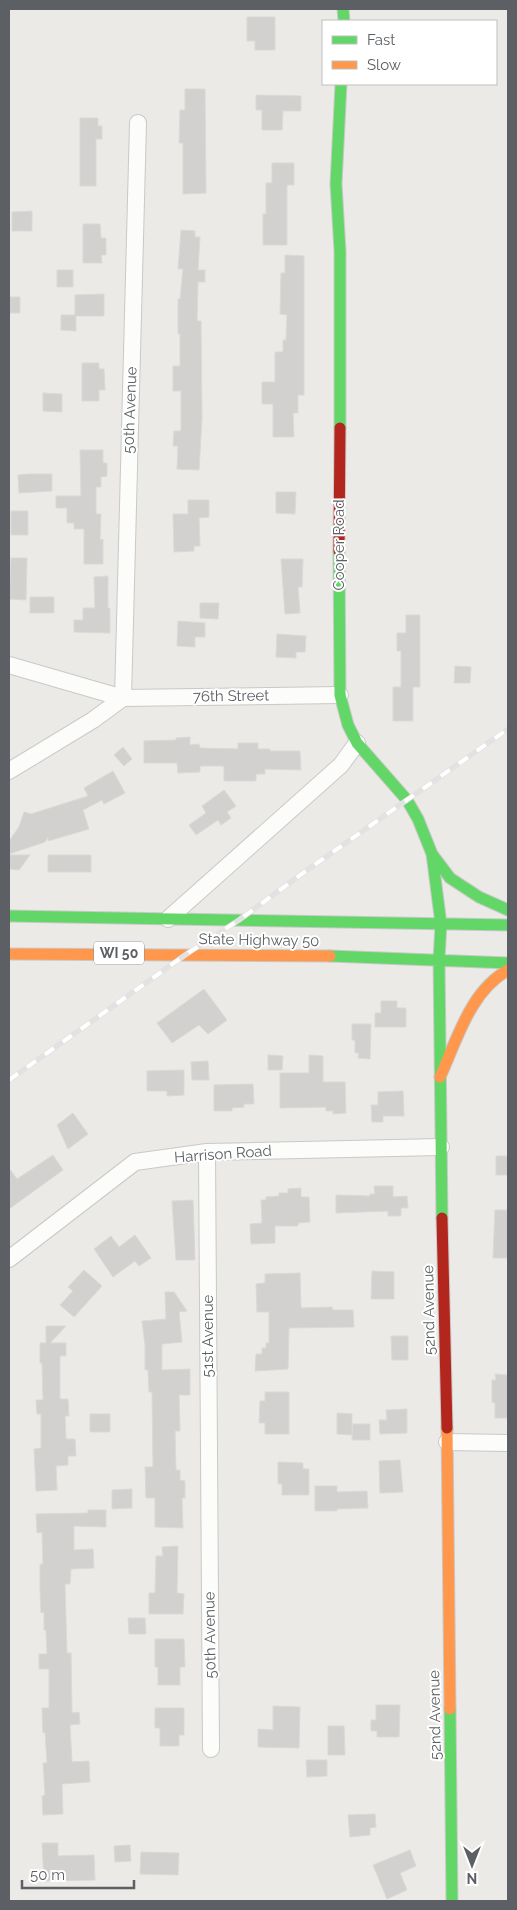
<svg xmlns="http://www.w3.org/2000/svg" width="517" height="1910" font-family="Raleway,sans-serif">
<style>
.building{fill:#d3d1cf;stroke:#dbd9d6}
.lines{fill:none;stroke-linecap:round;stroke-linejoin:round}
.street-casing{stroke:#c8c9c8;stroke-width:18}
.fast-casing{stroke:#c8c9c8;stroke-width:13}
.slow-casing{stroke:#c8c9c8;stroke-width:13}
.jam-casing{stroke:#c8c9c8;stroke-width:13}
.street{stroke:#fcfcfb;stroke-width:16}
.fast{stroke:#63d668;stroke-width:11}
.slow{stroke:#ff974d;stroke-width:11}
.jam{stroke:#b3261e;stroke-width:11}
.rail-casing{stroke:#e3e2e2;stroke-width:5.5}
.rail{stroke:#fff;stroke-width:4;stroke-dasharray:11;stroke-linecap:butt}
.labels{text-anchor:middle;dominant-baseline:central;stroke-width:4;stroke-linejoin:round;paint-order:stroke}
.shield{fill:#fff;stroke:#8d9092;stroke-width:1}
.shield-label{font-size:14px;font-weight:bold;fill:#5c6064}
.street-label{font-size:15px;fill:#5c6064;stroke:#fff}
</style>
<rect width="100%" height="100%" fill="#eceae6"/>
<!-- building -->
<path class="building" d="M247 17H275V50H255V41H247Z
M185 89H205L206 193 183 194V143H179L180 110H185Z
M256 95 301 96V111H283L282 130H262V110H256Z
M80 118H98V126H102V139H96V186H80Z
M272 163H294V185H287V245H263V214H266V183H272Z
M32 211V231H12V212Z
M83 224H100L101 238H106V255H101L102 263H83Z
M181 230 195 231V237H200L198 270H205V282H198L197 321H201L202 418 199 470 177 469 178 446H173L174 431H181V391H173V366H180V334H178V299H180L183 269H178Z
M285 255 304 256V395H298V413H293L294 437H273V404H262V382H275V352H283V340H286L287 315 280 314 281 273H285Z
M57 270H73V287H57Z
M104 294V316H76V331L61 330V315H75V295Z
M9 297H20V313H9Z
M82 363H99V369H104L105 390H99V401H82Z
M43 393 62 394V412L43 411Z
M80 450H103V463H107V476L101 477V487H96V514H101L100 540 103 539V564H84V529H74V523H67V508H56V496H81Z
M30 474H52V491L19 493 18 475Z
M276 492H296L295 514 276 513Z
M188 500H209V517L199 518 200 546H194V551L174 552 173 514H188Z
M11 511H28V535H11Z
M11 558H27L26 600 9 599Z
M281 559H303L302 587H298L300 613 285 614Z
M108 576V608H110V633L74 632V620H83V608H95L94 577Z
M30 597H54V613H30Z
M200 603H219L218 619 200 618Z
M406 615H420V687H413V721H393V687H401V651H397V633H406Z
M178 621 205 623V637H195V647L177 646Z
M277 634 306 636 305 652H296V658L276 657Z
M455 666 471 667 470 683H454Z
M190 737V745L199 744 200 748 238 749V743H258V749H270V751H300L301 770 265 769V774H256V781H224V766H200V772L178 773 177 763H144V741L176 740V738Z
M123 747 132 759 124 766 114 755Z
M113 771 125 793 104 804 102 800 83 810 89 829 48 841V837L45 842 9 854V841L19 827 24 812 31 814 88 796 84 788Z
M224 790 236 806 227 812 231 818 221 825 218 820 196 835 189 825 206 813 202 806Z
M9 855H30L19 870 9 869Z
M48 855H91V872H48Z
M204 989 227 1020 208 1034 199 1025 172 1043 157 1023Z
M381 1001H397V1008H406V1027H375V1013H381Z
M352 1024H371L370 1059 358 1058 359 1053H355V1040H352Z
M268 1055 283 1056 282 1070H268Z
M309 1055 323 1056V1082H345L346 1113 333 1114V1111H326V1107L280 1108V1073H309Z
M208 1061 209 1080H192L191 1062Z
M184 1070V1095L167 1096V1091H147V1071Z
M253 1084 254 1104H244V1107L232 1108V1111H214V1085Z
M403 1091 404 1116H383V1122H372L371 1105H378V1092Z
M73 1113 88 1134 68 1149 57 1125Z
M53 1155 63 1170 9 1209V1168L17 1179Z
M496 1156H508V1175H496Z
M374 1186H393V1197L407 1196 408 1208H401V1216H388V1211L336 1213V1195L370 1196V1194H375Z
M301 1188V1197H309L310 1222 298 1223V1226H275V1243L251 1244 250 1224 262 1223 261 1200H266V1197L279 1196V1193H288V1189Z
M193 1200 195 1260H176L172 1201Z
M495 1210H508V1258H493Z
M135 1235 151 1258 139 1266 135 1261 113 1277 94 1249 111 1236 119 1247Z
M84 1270 102 1286 74 1317 60 1305 73 1291 68 1287Z
M372 1271 394 1272V1299H371Z
M300 1273 301 1308 332 1307 333 1310H353L354 1327 289 1328 288 1369 255 1371 256 1354H262V1348H266V1343H269V1312H257L256 1284 265 1283V1274Z
M165 1292H174L187 1311 179 1312 182 1342 162 1344V1370L190 1369V1395H179L180 1431H175L176 1470H180V1480L185 1481V1498H182L183 1528 155 1527V1498H146L145 1467H153L152 1392H149L148 1370H145V1345L142 1321 166 1319Z
M46 1326H66L50 1343H66V1356H60V1399H68L69 1416H65L66 1439H75L76 1456H68V1465L56 1466 57 1490 36 1491 34 1449 41 1448V1414H37L36 1400H43L42 1363H40V1343H46Z
M391 1336H408V1360H392Z
M495 1374 508 1375V1418H495V1403L492 1402V1380H496Z
M265 1392H289V1434H265V1423H259L260 1401H265Z
M407 1409V1433L380 1434 379 1420H387L386 1410Z
M337 1413 352 1414V1435L337 1434Z
M90 1414H110V1432H90Z
M353 1424H370V1440H352Z
M400 1460 403 1492 380 1493 379 1461Z
M278 1462 303 1463V1469H309V1495H282V1484H278Z
M315 1486H337V1492L367 1491 368 1508 337 1509V1511H315Z
M132 1489V1508L112 1509V1490Z
M88 1510H106V1527L74 1526V1550L93 1549 94 1568 71 1569 70 1584H65L67 1653H71L72 1713 79 1712 80 1724 70 1725 72 1762 89 1761 90 1782 62 1784 63 1814 43 1815 42 1796 45 1795 43 1763H47L45 1732 43 1733 42 1708H49V1669H39V1654H47L46 1630H44V1612L41 1613 40 1590V1564H43L42 1532 37 1533 36 1514 88 1513Z
M178 1546 177 1593 184 1594 183 1614H149V1593H155L156 1556H163L162 1547Z
M128 1618H145L146 1634H129Z
M155 1639H184L185 1667H180V1685H158V1667H155Z
M376 1705H400L399 1737H377V1731H371V1720H376Z
M273 1706 300 1707 299 1748 258 1747V1729L273 1730Z
M155 1708H184V1735H179V1746H160V1728H155Z
M328 1726H344L345 1755H328Z
M306 1760H327V1776L307 1777Z
M375 1814 376 1827 370 1828V1835L350 1837 348 1815Z
M42 1843H58V1856L94 1855 95 1880 44 1881Z
M130 1845 131 1861 115 1862 114 1846Z
M410 1850 416 1866 400 1873 407 1890 387 1899 373 1865Z
M141 1852 179 1853 178 1875 140 1874Z"/>
<g class="lines">
<defs>
<path id="street" d="M9 665 123 698 340 695
M9 771 93 720 123 698 138 123
M168 919 341 765 357 743
M207 1152 211 1749
M9 1259 135 1162 207 1152 441 1147
M447 1442 508 1443"/>
<path id="fast" d="M343 9 344 21
M340 428V251L336 184 341 84
M339 551 340 695 348 725 357 743 407 800 418 819 432 854 441 924 439 959 442 1218
M432 854 450 878 479 897 508 910
M9 916 508 925
M330 956 508 963
M450 1709 452 1901"/>
<path id="slow" d="M9 954 330 956
M440 1077C457 1040 470 991 508 970
M447 1428 450 1709"/>
<path id="jam" d="M339 551 340 428
M442 1218 447 1428"/>
</defs>
<!-- street casing -->
<use href="#street" class="street-casing"/>
<!-- fast casing -->
<use href="#fast" class="fast-casing"/>
<!-- slow casing -->
<use href="#slow" class="slow-casing"/>
<!-- jam casing -->
<use href="#jam" class="jam-casing"/>
<!-- street -->
<use href="#street" class="street"/>
<!-- fast -->
<use href="#fast" class="fast"/>
<!-- slow -->
<use href="#slow" class="slow"/>
<!-- jam -->
<use href="#jam" class="jam"/>
<defs>
<path id="rail" d="M9 1080 188 953 239 920 303 873 508 729"/>
</defs>
<!-- rail casing -->
<use href="#rail" class="rail-casing"/>
<!-- rail -->
<use href="#rail" class="rail"/>
</g>
<g class="labels">
<!-- shield labels -->
<rect class="shield" x="94" y="941.5" width="50" height="23" rx="4"/>
<g class="shield-label">
<text x="119" y="953">WI 50</text>
</g>
<!-- street labels -->
<g class="street-label">
<text transform="translate(130 410) rotate(-88)">50th Avenue</text>
<text transform="translate(339 545) rotate(-90)">Cooper Road</text>
<text transform="translate(231 696) rotate(-1)">76th Street</text>
<text transform="translate(259 940) rotate(1)">State Highway 50</text>
<text transform="translate(223 1154) rotate(-4)">Harrison Road</text>
<text transform="translate(429 1310) rotate(-91)">52nd Avenue</text>
<text transform="translate(208 1336) rotate(-90)">51st Avenue</text>
<text transform="translate(210 1635) rotate(-91)">50th Avenue</text>
<text transform="translate(435 1715) rotate(-91)">52nd Avenue</text>
</g>
</g>
<!-- border -->
<rect width="517" height="1910" fill="none" stroke="#5c6064" stroke-width="20"/>
<!-- legend -->
<rect x="322" y="20" width="175" height="65" fill="#ffffff" stroke="#bebfc1"/>
<rect x="332" y="36" width="25" height="8" fill="#63d668" stroke="#bebfc1"/>
<text x="367" y="45" font-size="15" fill="#5c6064">Fast</text>
<rect x="332" y="61" width="25" height="8" fill="#ff974d" stroke="#bebfc1"/>
<text x="367" y="70" font-size="15" fill="#5c6064">Slow</text>
<!-- north arrow -->
<g transform="translate(472 1865) rotate(180)" stroke="#ffffff" stroke-width="4" paint-order="stroke">
<path d="M0-4L9 19L0 12L-9 19Z" fill="#5c6064"/>
<text y="-8" font-size="14" font-weight="bold" text-anchor="middle" fill="#5c6064">N</text>
</g>
<!-- scale -->
<path d="M22 1880v8h112v-8" fill="none" stroke="#5c6064" stroke-width="2.5"/>
<text x="30" y="1880" font-size="15" fill="#5c6064" stroke="#ffffff" stroke-width="4" paint-order="stroke">50 m</text>
</svg>
